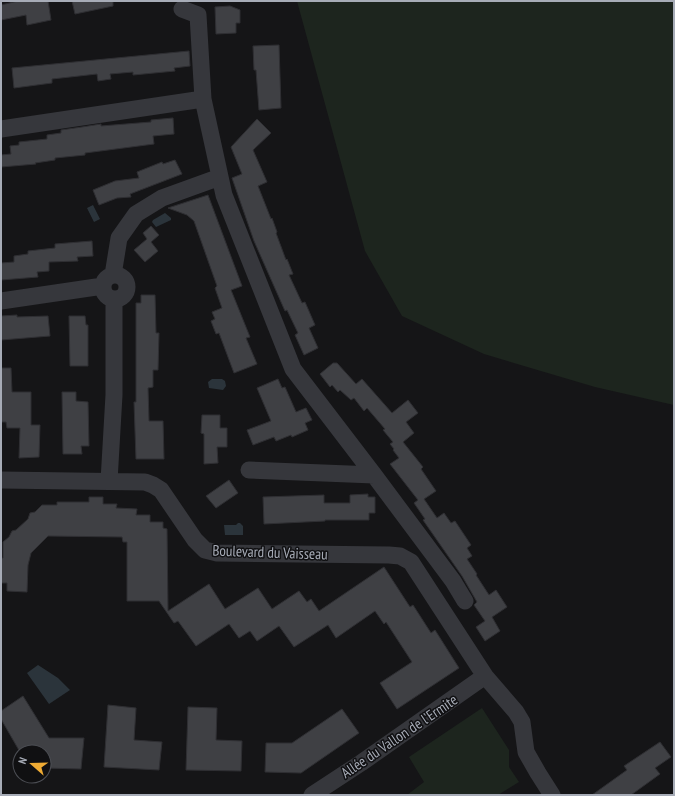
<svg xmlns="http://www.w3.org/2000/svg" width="675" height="796" font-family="'PT Sans Narrow',sans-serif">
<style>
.green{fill:#1d251e}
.water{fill:#2b343b}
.building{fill:#3f4044;stroke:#2f2f33}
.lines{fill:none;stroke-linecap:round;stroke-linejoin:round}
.minor{stroke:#36373c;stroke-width:17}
.labels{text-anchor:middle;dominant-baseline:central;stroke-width:3;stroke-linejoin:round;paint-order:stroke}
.street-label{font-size:15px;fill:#a7acb7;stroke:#101012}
</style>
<rect width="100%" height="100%" fill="#151517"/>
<!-- green -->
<path class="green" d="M297 1H674V405L595 387 484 354 402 316 365 251Z
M482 708 509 750V767L519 782 498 795H407L424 782 409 757Z"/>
<!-- water -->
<path class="water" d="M93 205 100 219 94 222 87 208Z
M165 213 171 218V220L156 227 152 222 153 220Z
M217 379H222L225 381 226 386 223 390 209 388 208 382 212 379Z
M238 523H240L243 526V535H225L224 525H236Z
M38 665 58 678 70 690 49 704 27 673Z"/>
<!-- building -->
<path class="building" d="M18 1H48L51 20 27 25 26 15 1 20V5Z
M72 1H113V6L75 14Z
M230 6 240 10V23H236V33L216 34 215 7Z
M279 45 281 108 259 110 256 70H254L253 46Z
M189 51 190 66 174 68 175 71 133 75V72L110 74 111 79 98 81 97 74 52 79V83L14 88 12 68Z
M173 118 174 134 153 136 154 144 85 153V155L55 158V160L35 163 36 164 1 167V155L11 154 10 146 19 145V142L47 139V135L61 133V130L82 127 101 124V126L151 122V120Z
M257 119 271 133 253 150 267 182 258 186 271 219 272 218 277 232 276 233 286 260 287 259 293 274 289 275 302 303 305 302 315 325 309 328 318 348 304 355 295 335 298 333 287 310 285 311 254 241 232 178 242 174 231 147Z
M175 160 182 174 130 194 131 197 117 198 99 205 93 190 115 181 139 178 137 172 162 162 163 164Z
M208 195 242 286 231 290 250 337 246 338 257 364 234 373 219 333 216 334 211 321 215 319 212 312 222 308 215 288 217 286 194 221 187 215 168 208Z
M151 226 159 235 151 242 158 251 145 262 134 250 147 239 143 233Z
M92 241 93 256 77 257 78 261 49 262V271L37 272 38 277 1 280V263L14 262V256L28 254V251L55 248V244Z
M141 295H155L156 333H159L158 370H153V387L148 388 149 421H163L164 459H136L134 402H136V303H141Z
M17 315V317L48 316 50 336 1 340V316Z
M69 316H85L86 325H88V366H70Z
M333 363H337L356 384 362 379 392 413 408 400 418 413 406 422 414 433 403 442 423 467 421 469 436 491 424 499 437 518 444 513 451 523 455 521 471 545 467 548 472 556 467 559 477 574 476 575 489 595 496 590 507 607 492 617 500 631 485 641 476 627 485 621 474 605 477 602 462 576 423 520 425 519 414 503 418 500 390 464 399 458 393 450 394 449 390 444 393 442 383 430 385 429 367 408 364 411 354 398 351 400 340 390 338 392 332 385 330 387 320 374Z
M1 368H11L12 392H31V425H40L39 457 19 458 20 428H7L6 422H1Z
M278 379 282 388 285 387 296 412 306 408 312 420 305 423 308 430 292 437 291 435 276 441 274 437 253 445 247 430 271 421 257 388Z
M62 392H76V401L88 402 89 446H81L82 454H63Z
M202 415H220V428H227V447H217L218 463 204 464V434L201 433Z
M229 480 238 493 216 508 206 496Z
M368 494V497H375V513H369V520H325V521L264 524 263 497 324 495V503H350V495Z
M89 497H103V504H117L116 508 137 509 136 515H150V522H163V528L167 529 168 611 209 584 225 609 258 588 272 609 299 591 307 602 311 599 319 611 384 567 410 607 413 605 431 633 435 630 459 668 397 709 380 683 412 662 386 622 384 624 375 611 336 638 328 625 294 647 279 626 257 641 250 631 239 638 229 624 196 646 178 621 174 623 159 601H127V542H123L122 537 48 536 31 553 28 565 27 592 7 591V583H1V558H3V542L9 537 12 531 16 530 28 519 30 513 35 512 42 505H57V502H89Z
M23 696 49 738H84L81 769 44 768V752H20L1 719V711Z
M108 705 136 708 134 740 162 742 159 770 104 767Z
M188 707 217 708 216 740 242 741 241 771 186 770Z
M342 709 359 733 301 773 265 772 266 743H292Z
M660 742 671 757 655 768 660 774 631 795H592L627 770 624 766Z"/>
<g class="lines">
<!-- minor -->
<path class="minor" d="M182 9 198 15 203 99 224 195 293 369 374 475 453 581 465 601
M1 129 203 99
M103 287a12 12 0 1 1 24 0a12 12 0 1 1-24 0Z
M113 275 119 238 136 214 162 198 220 177
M1 301 103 286
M249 470 374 475
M1 480 145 482 153 485 161 490 195 540 205 550 217 553 389 555 400 556 411 562 485 676 516 712 522 722 526 752 538 773 552 795
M109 481 114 395V306L115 300
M312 795 361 763 485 676"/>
</g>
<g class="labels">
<!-- street labels -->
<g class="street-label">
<text transform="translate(270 552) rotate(2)">Boulevard du Vaisseau</text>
<text transform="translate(399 736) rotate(-34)">Allée du Vallon de l’Ermite</text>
</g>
</g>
<!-- border -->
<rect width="675" height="796" fill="none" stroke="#a7acb7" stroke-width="4"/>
<!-- north arrow -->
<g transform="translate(32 764) rotate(290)"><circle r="19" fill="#101012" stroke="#4c4e54"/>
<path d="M0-3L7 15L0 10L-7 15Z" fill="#efab34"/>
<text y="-6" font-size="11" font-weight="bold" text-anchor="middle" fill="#a7acb7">N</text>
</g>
</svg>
